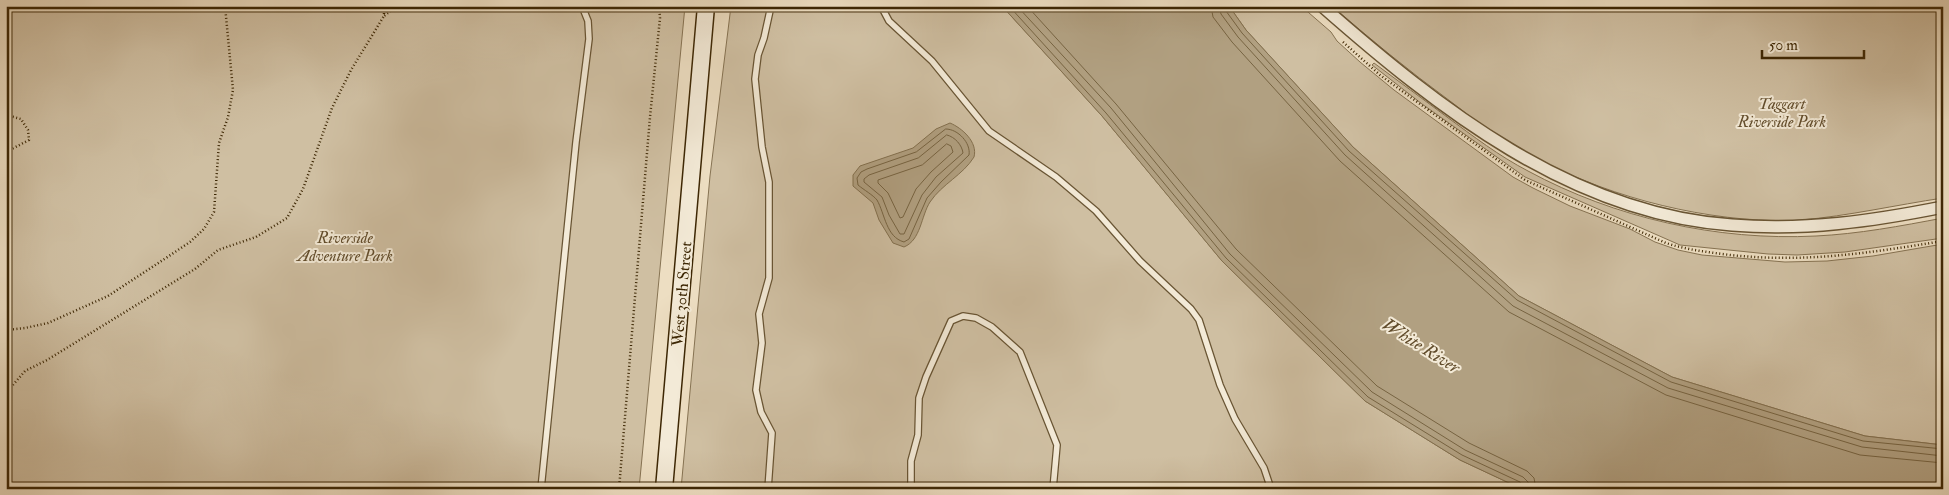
<svg xmlns="http://www.w3.org/2000/svg" width="1949" height="495" font-family="'IM FELL Double Pica',serif">
<style>
.green{fill:#cfbfa2;stroke:#867353}
.water{fill:#b1a081;stroke:#83704f}
.lines{fill:none;stroke-linecap:round;stroke-linejoin:round}
.shore{stroke:#776442;stroke-width:1}
.lane-casing{stroke:#695534;stroke-width:8}
.street-casing{stroke:#695534;stroke-width:14}
.secondary-casing{stroke:#3d2704;stroke-width:19}
.path{stroke:#3d2704;stroke-width:2.5;stroke-dasharray:1 2.5;stroke-linecap:butt}
.lane{stroke:#f3ead7;stroke-width:5.5}
.street{stroke:#f3ead7;stroke-width:11}
.secondary{stroke:#f3ead7;stroke-width:16}
.labels{text-anchor:middle;dominant-baseline:central;stroke-width:4;stroke-linejoin:round;paint-order:stroke}
.park-label{font-size:16px;font-style:italic;fill:#624d2c;stroke:#f3ead7}
.street-label{font-size:16px;fill:#3d2704;stroke:#f3ead7}
.water-label{font-size:18px;font-style:italic;fill:#604b2a;stroke:#f3ead7}
</style>
<rect width="100%" height="100%" fill="#eddec2"/>
<filter id="stains"><feTurbulence type="fractalNoise" baseFrequency=".004" numOctaves="4"/><feColorMatrix values="0 0 0 0 .2 0 0 0 0 .09 0 0 0 0 .02 0 0 0 .5 -.17"/></filter>
<radialGradient id="worn" r=".72"><stop offset=".6" stop-color="#630" stop-opacity="0"/><stop offset="1" stop-color="#630" stop-opacity=".3"/></radialGradient>
<!-- green -->
<path class="green" d="M6 6H685L639 489H6Z
M731 6H1002L1102 116 1222 261 1365 401 1460 460 1522 489H681L710 176Z
M1229 6H1301L1331 32 1337 41 1360 62 1394 90 1513 177 1533 188 1570 206 1630 229 1655 242 1678 250 1702 255 1785 262 1827 261 1873 256 1943 244V445L1865 436 1672 377 1519 296 1353 147 1246 30Z
M1332 6H1943V198C1896 205 1848 216 1801 220 1782 222 1763 220 1744 219 1656 211 1569 182 1495 135 1480 125 1465 112 1450 101 1409 71 1370 39 1332 6Z
M1374 63C1398 81 1423 99 1447 117 1473 136 1499 156 1528 171 1615 218 1717 241 1816 236 1858 234 1901 226 1943 218V238L1845 252 1797 255 1768 254 1680 245 1525 177 1422 104 1372 65Z"/>
<!-- water -->
<path class="water" d="M1002 6H1229L1246 30 1353 147 1519 296 1672 377 1865 436 1943 445V489H1522L1460 460 1365 401 1222 261 1102 116Z
M950 123C962 128 978 142 974 157 963 175 942 184 930 202 921 216 921 240 904 247L893 243 879 220 873 203 853 186V175L860 166 913 148 936 129Z"/>
<g class="lines">
<!-- shore -->
<path class="shore" d="M1009 6 1106 113 1226 258 1368 397 1462 455 1520 482 1523 489
M1017 6 1111 108 1230 254 1372 392 1465 450 1523 477 1528 482 1529 489
M1027 6 1116 104 1236 249 1377 386 1469 443 1527 471 1534 478 1536 489
M1211 6 1213 17 1232 42 1340 161 1509 312 1666 395 1860 455 1943 463
M1219 6 1221 14 1238 37 1345 155 1513 306 1668 388 1862 447 1943 456
M1225 6 1226 11 1242 33 1349 151 1517 300 1671 382 1863 441 1943 449
M946 129C958 129 971 143 969 155L941 182 927 198 909 239 904 242C886 237 885 214 877 200 873 195 864 190 858 185L857 178 861 172 867 169 916 152Z
M947 135C955 137 962 145 963 153L936 177 922 195 904 234H900L889 215 882 197 864 182V179L869 175 918 158Z
M947 144 951 146 953 152 931 172 916 189 903 217 900 218 888 193 878 183V180L922 165Z"/>
<defs>
<path id="lane" d="M881 6 889 21 932 61 989 131 1056 177 1096 211 1140 261 1191 309 1199 320 1220 385 1235 419 1264 468 1271 489
M541 489 576 142 589 39 588 21 582 6
M768 489 772 433 761 412 756 390 762 343 759 314 769 278V182L762 147 755 79 758 55 764 38 771 6
M911 489V461L918 435 919 398 926 377 951 321 963 316 976 318 992 327 1020 352 1057 445 1053 489"/>
<path id="street" d="M1322 6C1438 108 1572 214 1732 225 1804 231 1873 221 1943 207"/>
<path id="secondary" d="M664 489 706 6"/>
</defs>
<!-- lane casing -->
<use href="#lane" class="lane-casing"/>
<!-- street casing -->
<use href="#street" class="street-casing"/>
<!-- secondary casing -->
<use href="#secondary" class="secondary-casing"/>
<!-- path -->
<path class="path" d="M384 6V16L397 6
M1343 42 1380 75 1525 180 1666 243C1687 250 1708 252 1730 255 1806 263 1869 253 1943 241
M6 115 21 119 28 130 29 140 6 152
M6 330 25 328 48 323 108 296 169 256 190 242 204 229 214 212 219 143 228 117 233 90 225 6
M6 393 25 371 47 360 195 269 218 250 256 237 287 218 303 189 332 108 351 70 384 16
M619 489 650 117 660 18 659 6"/>
<!-- lane -->
<use href="#lane" class="lane"/>
<!-- street -->
<use href="#street" class="street"/>
<!-- secondary -->
<use href="#secondary" class="secondary"/>
</g>
<g class="labels">
<!-- park labels -->
<g class="park-label">
<text x="1782" y="104">Taggart<tspan x="1782" dy="18">Riverside Park</tspan></text>
<text x="345" y="238">Riverside<tspan x="345" dy="18">Adventure Park</tspan></text>
</g>
<!-- street labels -->
<g class="street-label">
<text transform="translate(682 294) rotate(-85)">West 30th Street</text>
</g>
<!-- water labels -->
<g class="water-label">
<text transform="translate(1421 346) rotate(32)">White River</text>
</g>
</g>
<!-- margin -->
<rect width="1949" height="495" fill="none" stroke="#eddec2" stroke-width="25"/>
<rect x="8" y="8" width="1934" height="480" fill="none" stroke="#3d2704" stroke-width="2.5"/>
<rect x="12" y="12" width="1924" height="470" fill="none" stroke="#3d2704"/>
<!-- scale -->
<path d="M1762 50v8h102v-8" fill="none" stroke="#3d2704" stroke-width="2.5"/>
<text x="1769" y="50" font-size="15" fill="#3d2704" stroke="#f3ead7" stroke-width="4" paint-order="stroke">50 m</text>
<rect width="100%" height="100%" filter="url(#stains)"/>
<rect width="100%" height="100%" fill="url(#worn)"/>
</svg>
